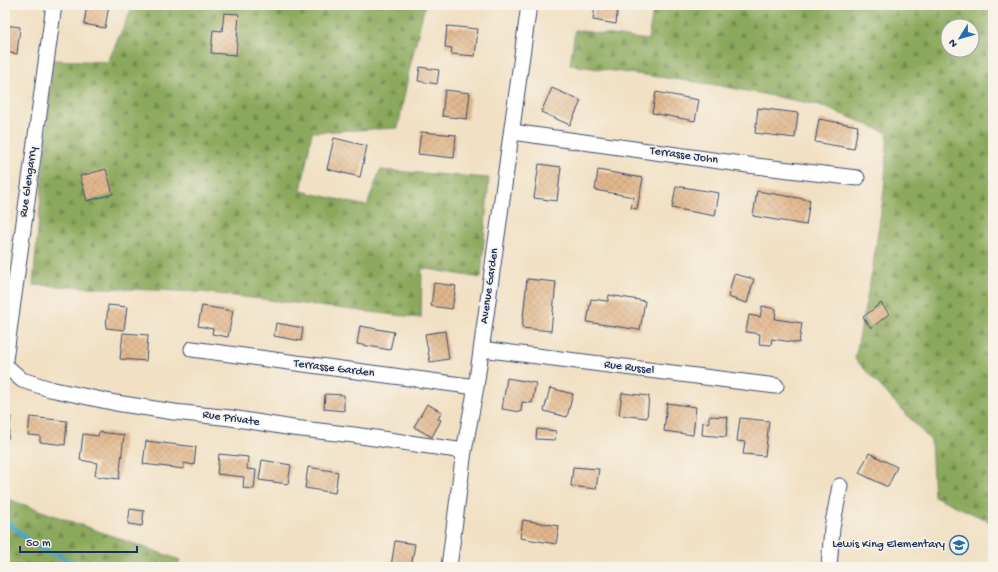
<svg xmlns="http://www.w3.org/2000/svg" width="998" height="572" font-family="'Gochi Hand',sans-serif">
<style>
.forest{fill:url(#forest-firs);stroke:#536c5d;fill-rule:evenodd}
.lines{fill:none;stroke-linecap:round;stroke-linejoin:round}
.stream{stroke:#48a6c7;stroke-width:4.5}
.building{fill:url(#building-cross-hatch)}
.street-casing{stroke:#3b4a6d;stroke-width:17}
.street{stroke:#fff;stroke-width:15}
.labels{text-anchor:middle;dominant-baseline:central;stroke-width:3.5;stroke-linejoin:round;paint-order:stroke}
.street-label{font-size:12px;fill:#1b2f5e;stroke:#f7f3e8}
.poi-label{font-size:12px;fill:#1b2f5e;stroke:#f7f3e8;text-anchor:end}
</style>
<defs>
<pattern id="forest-firs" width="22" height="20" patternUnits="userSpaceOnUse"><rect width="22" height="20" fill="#8ba95c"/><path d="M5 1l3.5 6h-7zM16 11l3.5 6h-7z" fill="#718a4f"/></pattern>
<pattern id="building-cross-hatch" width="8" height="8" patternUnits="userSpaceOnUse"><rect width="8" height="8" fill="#e2b88c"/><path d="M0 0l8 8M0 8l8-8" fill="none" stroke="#c19e7b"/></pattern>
</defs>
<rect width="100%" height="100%" fill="#f7f3e8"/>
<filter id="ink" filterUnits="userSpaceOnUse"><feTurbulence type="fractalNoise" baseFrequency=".025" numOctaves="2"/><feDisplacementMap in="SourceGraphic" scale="8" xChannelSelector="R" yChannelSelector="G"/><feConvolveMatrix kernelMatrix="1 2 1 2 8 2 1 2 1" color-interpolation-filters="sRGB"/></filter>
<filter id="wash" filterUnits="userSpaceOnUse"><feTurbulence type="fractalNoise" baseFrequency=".012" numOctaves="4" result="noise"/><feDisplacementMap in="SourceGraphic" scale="16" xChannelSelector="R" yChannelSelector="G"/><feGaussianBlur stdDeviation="0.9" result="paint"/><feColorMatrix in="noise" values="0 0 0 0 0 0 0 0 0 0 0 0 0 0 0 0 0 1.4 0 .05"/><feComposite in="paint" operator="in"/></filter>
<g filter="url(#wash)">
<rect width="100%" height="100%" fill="#f1e0c3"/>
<!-- forest -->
<path class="forest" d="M133 5H425L409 71 398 128 312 132 301 191 367 206 380 170 489 178 481 278 422 268 421 318 201 292 33 285 53 60 108 62Z
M654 5H989L993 9V523L934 496 931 441 855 359 872 272 884 191 888 133 819 105 711 84 570 65 575 30 648 40ZM948 26H972V50H948Z
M5 498 180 560 178 567 5 566Z"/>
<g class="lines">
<!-- stream -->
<path class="stream" d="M5 519 33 545 73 562 137 567"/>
</g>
<g id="blocks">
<!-- building -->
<path class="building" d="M87 5H109L105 28 84 24Z
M595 5H618L616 24 593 20Z
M224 13 239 14 236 55 211 53 213 30 222 31Z
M5 25 20 27 17 54 5 52Z
M447 26 478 29 475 56 451 54 452 48 445 47Z
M420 67 439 70 437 84 418 81Z
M552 88 581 101 570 125 541 112Z
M445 90 470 93 467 119 442 116Z
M656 92 699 100 695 121 652 113Z
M758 108 798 113 795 138 755 133Z
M819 119 858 126 854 149 815 142Z
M421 132 456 135 454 158 418 154Z
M334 138 367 146 360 177 327 169Z
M539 164 561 167 557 201 534 198Z
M106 169 113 194 87 201 80 176Z
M598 170 643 178 637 209 631 208 634 197 595 190Z
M676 186 719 193 715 216 672 208Z
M757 191 810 200 806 225 753 216Z
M734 274 754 279 747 303 728 297Z
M527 279 556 282 551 331 522 328Z
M434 283 456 286 452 309 431 306Z
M609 295 645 301 640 330 587 322 591 299 608 301Z
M881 303 889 314 871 328 863 317Z
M108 305 127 307 124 330 106 328Z
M202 306 233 311 228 337 212 334 213 329 198 326Z
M762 306 776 309 775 319 802 323 799 343 772 339 771 345 759 344 760 334 746 332 749 315 760 317Z
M276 323 303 328 301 341 274 336Z
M360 326 394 332 390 350 357 344Z
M445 331 449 359 430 362 425 334Z
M123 333 148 335 146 361 120 359Z
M507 378 536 383 532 403 522 402 521 412 502 409Z
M550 388 573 394 567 417 544 411Z
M622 393 649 396 647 418 619 415Z
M325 394 344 395V411L324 409Z
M667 403 696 407 693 435 664 431Z
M427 404 442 412 438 419 441 420 432 437 414 427Z
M5 416 11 417 8 439 5 438Z
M709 416 728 417 726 437 702 435 703 422 709 423Z
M30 417 67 421 65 445 40 442V436L28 435Z
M740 418 769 421 765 456 743 454 745 442 737 441Z
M537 429 556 431 555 440 536 439Z
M99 432 124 435 119 479 95 476 97 463 80 460 83 434 98 436Z
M146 441 196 447 194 465 184 463V469L143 464Z
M869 453 897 467 888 487 859 473Z
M219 454 248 457 247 469 256 470 254 489 243 488 244 477 217 474Z
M262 460 291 465 288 484 259 480Z
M308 467 338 472 335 493 305 488Z
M573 467 599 469 596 489 571 486Z
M130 509 144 511 142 526 128 524Z
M523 520 559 526 556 544 520 538Z
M395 541 415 544 411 567H391Z"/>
</g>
</g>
<g filter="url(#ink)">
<use href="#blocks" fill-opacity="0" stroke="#3b4a6d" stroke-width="1"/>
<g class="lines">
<defs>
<path id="street" d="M512 132 748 165 857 178
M192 349 476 387
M481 349 776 386
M5 360 54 5
M5 365 22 380 50 389 116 403 174 412 231 418 293 428 354 435 464 451
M449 567 464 451 476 387 529 5
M829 567 832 528 840 486"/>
</defs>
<!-- street casing -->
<use href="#street" class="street-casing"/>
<!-- street -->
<use href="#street" class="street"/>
</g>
</g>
<!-- icons -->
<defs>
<symbol id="school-ring" viewBox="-11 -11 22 22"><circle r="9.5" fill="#f7f3e8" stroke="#1f6fb2" stroke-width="1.5"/><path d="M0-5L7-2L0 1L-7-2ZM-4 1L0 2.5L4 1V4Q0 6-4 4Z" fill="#1f6fb2"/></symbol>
</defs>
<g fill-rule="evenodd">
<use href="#school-ring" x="948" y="534" width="22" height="22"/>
</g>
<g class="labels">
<!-- street labels -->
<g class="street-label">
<text transform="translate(684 156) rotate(8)">Terrasse John</text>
<text transform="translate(29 182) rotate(-82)">Rue Glengarry</text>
<text transform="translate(490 286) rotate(-82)">Avenue Garden</text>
<text transform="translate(629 368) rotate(7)">Rue Russel</text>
<text transform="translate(334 369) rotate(7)">Terrasse Garden</text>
<text transform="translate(231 419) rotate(8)">Rue Private</text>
</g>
<!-- poi labels -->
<g class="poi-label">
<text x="945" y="545">Lewis King Elementary</text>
</g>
</g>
<!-- margin -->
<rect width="998" height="572" fill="none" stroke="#f7f3e8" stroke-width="20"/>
<!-- north arrow -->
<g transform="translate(960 38) rotate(233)"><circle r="19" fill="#f7f3e8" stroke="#9fa5b1"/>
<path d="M0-3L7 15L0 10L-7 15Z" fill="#1f6fb2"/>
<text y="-6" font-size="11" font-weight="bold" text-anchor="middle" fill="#1b2f5e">N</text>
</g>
<!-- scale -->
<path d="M20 546v6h117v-6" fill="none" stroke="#1b2f5e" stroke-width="2"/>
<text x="26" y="546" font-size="12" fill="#1b2f5e" stroke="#f7f3e8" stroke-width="3" paint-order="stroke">50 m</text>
</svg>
